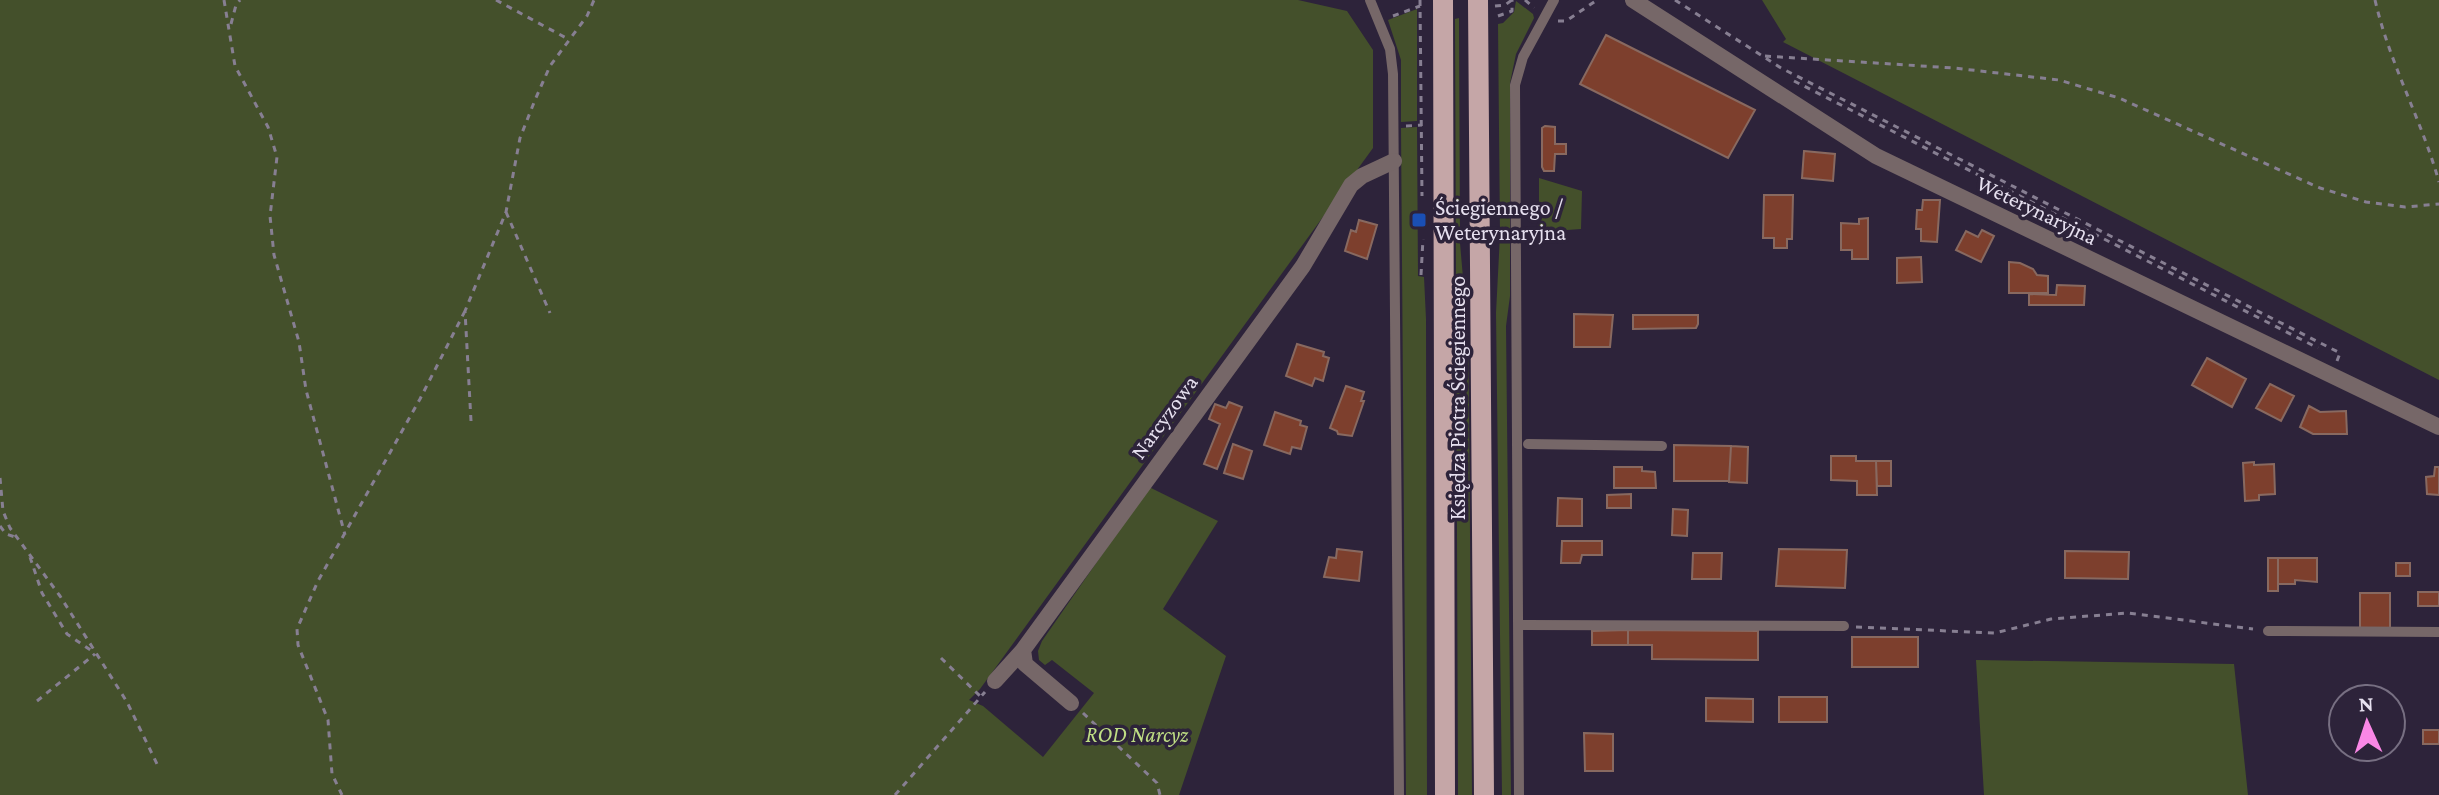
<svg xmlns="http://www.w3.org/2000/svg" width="2439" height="795" font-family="'Crimson Pro',serif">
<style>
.green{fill:#44502b}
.building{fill:#7d3f2d;stroke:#886960;stroke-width:2}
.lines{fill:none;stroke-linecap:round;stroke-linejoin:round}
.path{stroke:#877f92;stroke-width:3;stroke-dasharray:6 6;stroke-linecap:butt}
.lane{stroke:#766768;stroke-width:10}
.street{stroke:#766768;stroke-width:16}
.primary{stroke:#c5a6a7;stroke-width:20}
.transit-dot{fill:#1a4fb4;stroke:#2d233a;stroke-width:3}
.labels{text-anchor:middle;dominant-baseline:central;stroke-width:7;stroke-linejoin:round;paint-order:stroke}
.poi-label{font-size:22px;fill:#e6e0ef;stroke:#2d233a;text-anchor:start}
.street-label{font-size:22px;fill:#e6e0ef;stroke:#2d233a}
.park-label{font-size:22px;font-style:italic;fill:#bfde84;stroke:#2d233a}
</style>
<rect width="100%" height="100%" fill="#2d233a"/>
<!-- green -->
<path class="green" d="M0 0H1298L1347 11 1373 50V148L980 689 969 700 983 706 1043 757 1094 693 1052 660 1045 665 1039 660 1038 651 1042 641 1149 487 1218 521 1163 609 1226 656 1179 795H0Z
M1762 0H2439V380L1783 42 1786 39Z
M1516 1 1533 14 1534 18 1516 54 1510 83V296L1506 326 1511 795H1502L1496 313 1500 235 1498 24 1503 23 1514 12Z
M1417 9V121L1401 122V60L1388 20Z
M1459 18 1460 243 1468 336 1469 402 1472 795H1458L1455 19Z
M1417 127 1418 276 1424 277 1426 319 1427 795H1406L1401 128Z
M1539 178 1582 191 1581 229 1539 232Z
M1976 660 2234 664 2248 795H1984Z"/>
<!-- building -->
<path class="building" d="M1606 35 1755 110 1728 158 1580 84Z
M1545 126 1555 127V144H1566V154H1555L1554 171H1544L1542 167V128Z
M1804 151 1835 154 1833 181 1802 178Z
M1764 195H1793L1792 239H1787V248H1774V238H1763Z
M1923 200H1940L1937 242 1921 241V229H1916L1917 210H1922Z
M1868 218V259H1852V250H1841V223L1859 224V219Z
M1359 220 1377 225 1367 259 1345 251 1351 230 1356 232Z
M1982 230 1994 236 1981 262 1956 250 1966 231 1978 237Z
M1921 257 1922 282 1897 283V258Z
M2009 262 2020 263 2033 269 2037 275 2048 276V293H2009Z
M2057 285 2085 286 2084 305H2029V294L2056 295Z
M1574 314 1613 315 1610 347H1574Z
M1633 315H1698V324L1696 328 1633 329Z
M1297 344 1324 352 1323 356 1329 358 1323 381 1315 378 1312 386 1286 376Z
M2207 358 2246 379 2232 407 2192 385Z
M2270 384 2294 396 2281 421 2256 408Z
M1346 386 1364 392 1361 401H1364L1352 436 1338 434 1337 431 1330 428Z
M1229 402 1242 407 1217 469 1204 464 1220 424 1209 419 1215 404 1226 408Z
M2309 406 2320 412 2346 411 2347 434H2313L2300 427Z
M1275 412 1301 421 1300 425 1307 427 1301 449 1292 447 1290 454 1264 445Z
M1233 444 1252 451 1243 479 1224 473Z
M1674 445 1731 446 1729 481H1674Z
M1731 446 1748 447 1747 483 1729 482Z
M1831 456H1856V461H1876L1877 495H1857V481L1831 480Z
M1876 461H1891V486H1877Z
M2254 462V465L2274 464 2275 494 2259 495V500L2245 501 2243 463Z
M1614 467H1642V471L1655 472 1656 488H1614Z
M2435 467H2439V495L2427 494 2426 477 2434 476Z
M1631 494V508H1607V495Z
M1558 498 1582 499V526H1557Z
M1673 509 1688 510 1687 536 1672 535Z
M1562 541H1602V555H1582L1580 563H1561Z
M1337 549 1362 552 1359 581 1324 577 1329 557 1336 558Z
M1779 549 1847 550 1845 588 1776 586Z
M2065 551 2129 552 2128 579 2065 578Z
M1693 553H1722L1721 579H1692Z
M2268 558H2278V591H2268Z
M2278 558H2317V582L2295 580V584H2278Z
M2396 563H2410V576H2396Z
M2418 592H2439V606H2418Z
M2360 593H2390V628H2360Z
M1628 630V645H1592V631Z
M1628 630 1758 631V660L1652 659V645H1628Z
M1852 637H1918V667H1852Z
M1779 697H1827V722H1779Z
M1706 698 1753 699V722L1706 721Z
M2423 730H2439V744H2423Z
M1584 733 1613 734V771H1585Z"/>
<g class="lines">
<!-- path -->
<path class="path" d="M224 0 235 66 268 127 277 157 270 216 274 255 299 342 306 390 345 535
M496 0 568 39
M1420 0 1422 196
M1525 0 1534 8
M1675 0 1781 68 2340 353 2337 361
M2375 0C2390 65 2421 118 2439 182
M1495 6 1505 5 1512 0
M1393 16 1420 6
M1498 16 1512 11V0
M1558 21H1566L1597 0
M231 24 236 5 240 0
M1765 56 1954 68 2059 80 2119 98 2320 188 2366 202 2405 207 2439 204
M1794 81 2318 348
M1406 126 1422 125
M506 212 550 313
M1421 275 1423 239
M471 421 465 311 506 212 520 138 535 100 550 66 587 16 594 0
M0 478 3 511 10 528 60 596 127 702 158 766
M0 526 6 534 18 538
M30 557 42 593 67 634 92 651
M1856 627 1995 633 2051 619 2128 613 2253 629
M941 658 981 697
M37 701 95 654
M1083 713 1157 783 1160 795
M342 795 332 774 328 720 298 645 297 629 318 581 420 399 465 311
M895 795 985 692"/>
<!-- lane -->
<path class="lane" d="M1370 0 1390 49 1393 74 1399 795
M1528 444 1662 446
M1518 625 1844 626
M2268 631 2439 632
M1519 795 1515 85 1523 57 1554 0"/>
<!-- street -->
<path class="street" d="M1633 0 1876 156 2439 427
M995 681 1023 650
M1071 703 1025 664 1023 650 1303 266 1351 185 1362 176 1394 161"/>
<!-- primary -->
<path class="primary" d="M1443 0 1445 795
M1478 0 1484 795"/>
</g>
<!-- markers -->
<rect class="transit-dot" x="1411" y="212" width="16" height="16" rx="4"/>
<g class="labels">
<!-- poi labels -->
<g class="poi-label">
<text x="1435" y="207">Ściegiennego /<tspan x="1435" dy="25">Weterynaryjna</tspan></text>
</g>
<!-- street labels -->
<g class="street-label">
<text transform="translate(2037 210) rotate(26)">Weterynaryjna</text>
<text transform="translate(1457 398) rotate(-90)">Księdza Piotra Ściegiennego</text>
<text transform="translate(1164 417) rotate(-54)">Narcyzowa</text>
</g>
<!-- park labels -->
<g class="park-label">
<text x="1137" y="734">ROD Narcyz</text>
</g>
</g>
<!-- north arrow -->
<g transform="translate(2367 723) rotate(357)"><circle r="38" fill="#2d233a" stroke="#776f82" stroke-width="2"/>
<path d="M0-6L14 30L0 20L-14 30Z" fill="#fa87e6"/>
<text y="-12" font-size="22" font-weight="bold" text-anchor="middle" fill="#e6e0ef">N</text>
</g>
</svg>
